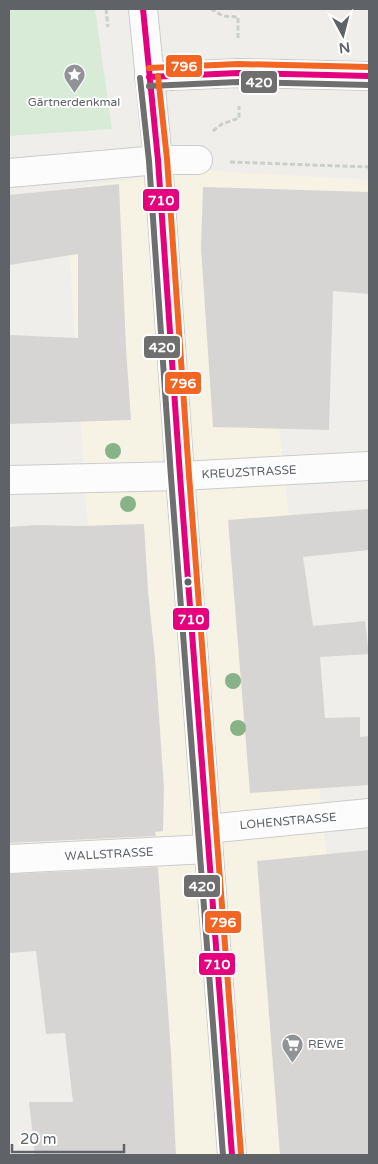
<svg xmlns="http://www.w3.org/2000/svg" width="378" height="1164" font-family="'Varela Round',sans-serif">
<style>
.commercial{fill:#f7f3e4}
.green{fill:#d8ebd6}
.building{fill:#d6d5d3}
.lines{fill:none;stroke-linecap:round;stroke-linejoin:round}
.pedestrian-casing{stroke:#cbcccc;stroke-width:30}
.minor-casing{stroke:#cbcccc;stroke-width:30}
.tertiary-casing{stroke:#cbcccc;stroke-width:30}
.path{stroke:#cacfcc;stroke-width:3;stroke-dasharray:5 2.5;stroke-linecap:butt}
.pedestrian{stroke:#fdfcfc;stroke-width:28}
.minor{stroke:#fdfcfc;stroke-width:28}
.tertiary{stroke:#fdfcfc;stroke-width:28}
.bus-1-casing{stroke:#fff;stroke-width:10}
.bus-2-casing{stroke:#fff;stroke-width:10}
.bus-3-casing{stroke:#fff;stroke-width:10}
.bus-1{stroke:#e5007d;stroke-width:6}
.bus-2{stroke:#706f6f;stroke-width:6}
.bus-3{stroke:#f26522;stroke-width:6}
.tree{fill:#88b388}
.bus-dot{fill:#5f6368;stroke:#fff;stroke-width:2}
.labels{text-anchor:middle;dominant-baseline:central;stroke-width:4;stroke-linejoin:round;paint-order:stroke}
.poi-label{font-size:12px;fill:#5f6368;stroke:#fff}
.street-label{font-size:12px;fill:#5f6368;stroke:#fff}
.line-badge{stroke:#fff;stroke-width:2}
.badge-label{font-size:14px;text-anchor:middle;font-weight:bold;fill:#fff}
</style>
<rect width="100%" height="100%" fill="#efeeea"/>
<!-- commercial -->
<path class="commercial" d="M197 170 369 180V271L262 274 360 1155H109L85 928 9 933V772L104 768 65 189Z"/>
<!-- green -->
<path class="green" d="M9 9H95L112 129 9 136Z"/>
<!-- building -->
<path class="building" d="M119 184 126 348 131 420 9 424V335L78 338V254L9 265V195Z
M203 187 369 192V294L333 291 329 430 213 427 201 248Z
M369 509V550L303 557 313 626 365 621 369 654 320 657 325 718 360 717V737L369 736V785L250 793 228 520Z
M144 524 148 591 155 658 164 788 163 831 155 832 156 836 9 843V527L37 525 81 526Z
M369 850V1155H280L257 861Z
M158 867 171 1053 176 1155H35L29 1102H73L65 1033 46 1034 36 951 9 953V874Z"/>
<g class="lines">
<defs>
<path id="pedestrian" d="M158 160H198"/>
<path id="minor" d="M149 77 238 73 369 76
M9 173 158 160
M9 480 180 476 369 466
M207 829 369 813
M9 859 208 849"/>
<path id="tertiary" d="M143 9 158 160 180 476 232 1155"/>
</defs>
<!-- pedestrian casing -->
<use href="#pedestrian" class="pedestrian-casing"/>
<!-- minor casing -->
<use href="#minor" class="minor-casing"/>
<!-- tertiary casing -->
<use href="#tertiary" class="tertiary-casing"/>
<!-- path -->
<path class="path" d="M106 9 108 27
M211 9 223 16 238 17V40
M213 131 222 124 239 118V106
M230 162 369 167"/>
<!-- pedestrian -->
<use href="#pedestrian" class="pedestrian"/>
<!-- minor -->
<use href="#minor" class="minor"/>
<!-- tertiary -->
<use href="#tertiary" class="tertiary"/>
<defs>
<path id="bus-1" d="M143 9 158 160 180 476 232 1155
M149 77 238 73 369 76"/>
<path id="bus-2" d="M140 78 149 161 171 477 223 1155
M149 86 238 82 369 85"/>
<path id="bus-3" d="M149 68 238 64 369 67
M158 76 167 159 189 475 241 1154"/>
</defs>
<!-- bus-1 casing -->
<use href="#bus-1" class="bus-1-casing"/>
<!-- bus-2 casing -->
<use href="#bus-2" class="bus-2-casing"/>
<!-- bus-3 casing -->
<use href="#bus-3" class="bus-3-casing"/>
<!-- bus-1 -->
<use href="#bus-1" class="bus-1"/>
<!-- bus-2 -->
<use href="#bus-2" class="bus-2"/>
<!-- bus-3 -->
<use href="#bus-3" class="bus-3"/>
</g>
<!-- trees -->
<g class="tree">
<circle cx="113" cy="451" r="8"/>
<circle cx="128" cy="504" r="8"/>
<circle cx="233" cy="681" r="8"/>
<circle cx="238" cy="728" r="8"/>
</g>
<!-- icons -->
<defs>
<symbol id="sight-pin" viewBox="-11 -11 22 30"><path d="M0 17L-7.5 6A9.5 9.5 0 1 1 7.5 6Z" fill="#919496" stroke="#fff"/><path d="M0-6L1.8-2.2L6-1.7L2.9 1.2L3.7 5.4L0 3.3L-3.7 5.4L-2.9 1.2L-6-1.7L-1.8-2.2Z" fill="#fff"/></symbol>
<symbol id="supermarket-pin" viewBox="-11 -11 22 30"><path d="M0 17L-7.5 6A9.5 9.5 0 1 1 7.5 6Z" fill="#919496" stroke="#fff"/><path d="M-6-5.5h2.5l.6 2H6L4.5 2H-2.5L-4.4-4H-6ZM-1.5 3.2a1.3 1.3 0 1 0 .1 0ZM3 3.2a1.3 1.3 0 1 0 .1 0Z" fill="#fff"/></symbol>
</defs>
<g fill-rule="evenodd">
<use href="#sight-pin" x="62" y="62" width="25" height="34"/>
<use href="#supermarket-pin" x="280" y="1032" width="25" height="34"/>
</g>
<!-- markers -->
<circle class="bus-dot" cx="188" cy="582" r="4.5"/>
<g class="labels">
<!-- poi labels -->
<g class="poi-label">
<text x="74" y="102">Gärtnerdenkmal</text>
<text x="308" y="1044" text-anchor="start">REWE</text>
</g>
<!-- street labels -->
<g class="street-label">
<text transform="translate(249 472) rotate(-3)">KREUZSTRASSE</text>
<text transform="translate(288 821) rotate(-5)">LOHENSTRASSE</text>
<text transform="translate(109 854) rotate(-3)">WALLSTRASSE</text>
</g>
</g>
<g class="line-badge">
<rect x="165" y="54" width="38" height="24" rx="5" fill="#f26522"/>
<rect x="240" y="70" width="38" height="24" rx="5" fill="#706f6f"/>
<rect x="142" y="188" width="38" height="24" rx="5" fill="#e5007d"/>
<rect x="143" y="335" width="38" height="24" rx="5" fill="#706f6f"/>
<rect x="164" y="371" width="38" height="24" rx="5" fill="#f26522"/>
<rect x="172" y="607" width="38" height="24" rx="5" fill="#e5007d"/>
<rect x="183" y="874" width="38" height="24" rx="5" fill="#706f6f"/>
<rect x="204" y="910" width="38" height="24" rx="5" fill="#f26522"/>
<rect x="198" y="952" width="38" height="24" rx="5" fill="#e5007d"/>
</g>
<g class="badge-label">
<text x="184" y="71">796</text>
<text x="259" y="87">420</text>
<text x="161" y="205">710</text>
<text x="162" y="352">420</text>
<text x="183" y="388">796</text>
<text x="191" y="624">710</text>
<text x="202" y="891">420</text>
<text x="223" y="927">796</text>
<text x="217" y="969">710</text>
</g>
<!-- border -->
<rect width="378" height="1164" fill="none" stroke="#5f6368" stroke-width="20"/>
<!-- north arrow -->
<g transform="translate(343 35) rotate(173)" stroke="#ffffff" stroke-width="4" paint-order="stroke">
<path d="M0-4L9 19L0 12L-9 19Z" fill="#5f6368"/>
<text y="-8" font-size="14" font-weight="bold" text-anchor="middle" fill="#5f6368">N</text>
</g>
<!-- scale -->
<path d="M12 1144v8h112v-8" fill="none" stroke="#5f6368" stroke-width="2.5"/>
<text x="20" y="1144" font-size="15" fill="#5f6368" stroke="#ffffff" stroke-width="4" paint-order="stroke">20 m</text>
</svg>
